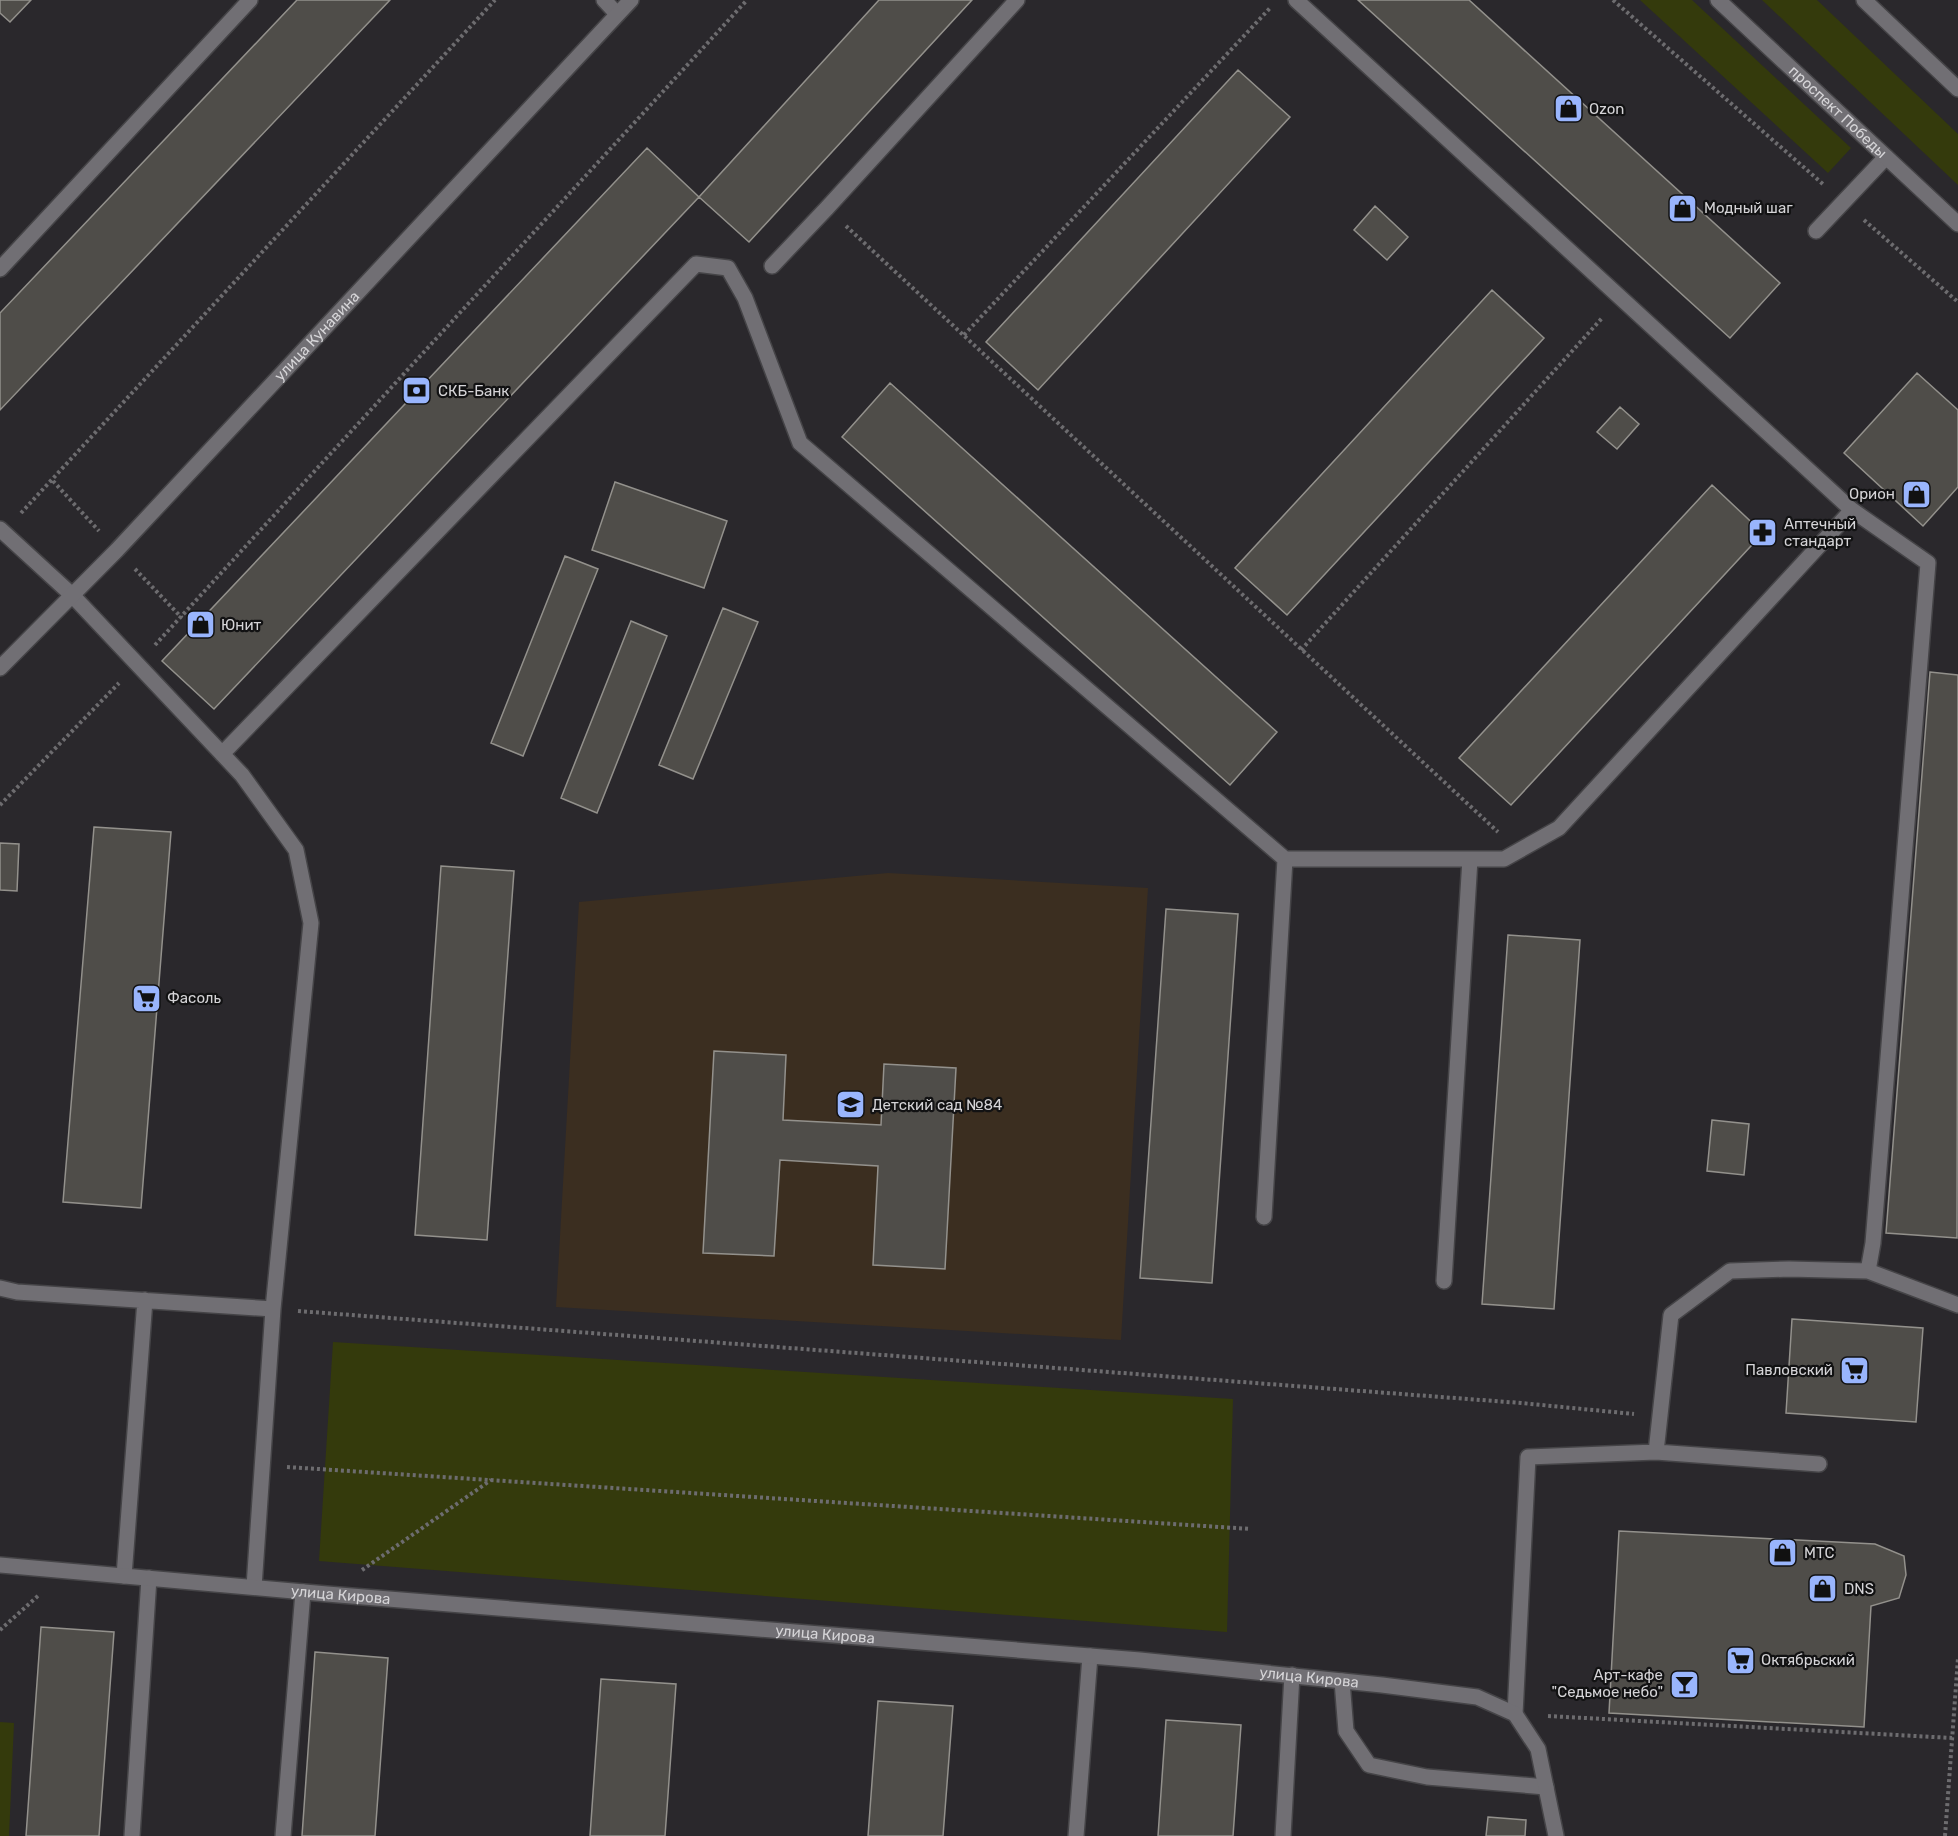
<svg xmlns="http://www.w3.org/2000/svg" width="1958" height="1836" font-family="Rubik,sans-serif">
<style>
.education{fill:#3b2e20}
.green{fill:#343a0c}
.building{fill:#4f4d49;stroke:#93918c;stroke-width:1.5}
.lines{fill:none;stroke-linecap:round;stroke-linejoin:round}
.service-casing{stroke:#454447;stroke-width:18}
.minor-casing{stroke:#454447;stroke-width:18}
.secondary-casing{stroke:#454447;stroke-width:18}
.path{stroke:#6d6c6f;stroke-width:4;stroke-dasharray:3 3;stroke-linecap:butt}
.service{stroke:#716f74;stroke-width:15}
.minor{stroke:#716f74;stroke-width:15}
.secondary{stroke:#716f74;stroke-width:15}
.labels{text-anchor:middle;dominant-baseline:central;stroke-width:4.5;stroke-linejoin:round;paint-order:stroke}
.poi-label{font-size:15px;fill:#d5d4d7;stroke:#121213;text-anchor:start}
.street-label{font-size:15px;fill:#d5d4d7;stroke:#121213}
</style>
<rect width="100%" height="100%" fill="#2a282c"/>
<!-- education -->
<path class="education" d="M888 873 1148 888 1121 1340 556 1307 579 902Z"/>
<!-- green -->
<path class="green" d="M1640 0H1692L1851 148 1828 173Z
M1762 0H1817L1958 134V185Z
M333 1342 1233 1399 1227 1632 319 1561Z
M0 1722 14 1723 9 1836H0Z"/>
<!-- building -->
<path class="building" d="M0 0H31L10 22 0 13Z
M297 0H390L0 410V313Z
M879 0H972L749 242 699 197Z
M1358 0H1469L1780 283 1730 338Z
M1238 70 1290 117 1038 390 986 342Z
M647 148 699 197 214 709 162 661Z
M1375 206 1408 237 1387 260 1354 230Z
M1492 290 1544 338 1287 615 1235 568Z
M1917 373 1958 410V487L1923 526 1844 453Z
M890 383 1277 732 1230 785 842 437Z
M1620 407 1639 424 1617 449 1597 432Z
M615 482 727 521 704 588 592 550Z
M1712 485 1763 533 1511 805 1459 758Z
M565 556 598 569 523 756 491 743Z
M723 608 758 622 693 779 659 765Z
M631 621 667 636 597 813 561 798Z
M1930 672 1958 675 1957 1238 1886 1233Z
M94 827 171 832 141 1208 63 1202Z
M0 843 19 844 17 891 0 890Z
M441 866 514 871 487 1240 415 1235Z
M1166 909 1238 914 1212 1283 1140 1278Z
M1508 935 1580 940 1554 1309 1482 1304Z
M714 1051 786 1055 783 1120 881 1125 884 1064 956 1068 945 1269 873 1265 878 1166 780 1160 774 1256 703 1253Z
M1712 1120 1749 1124 1744 1175 1707 1171Z
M1792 1319 1923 1328 1916 1422 1786 1413Z
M1619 1531 1875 1544 1904 1556 1906 1575 1899 1598 1871 1606 1864 1727 1609 1713Z
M41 1627 114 1632 99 1836H26Z
M315 1652 388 1658 375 1836H302Z
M601 1679 676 1684 665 1836H590Z
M878 1701 953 1706 943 1836H868Z
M1166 1720 1241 1725 1233 1836H1158Z
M1488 1817 1526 1820 1525 1836H1486Z"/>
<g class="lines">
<defs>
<path id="service" d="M604 0 617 14
M1296 0 1852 510 1928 563 1873 1243 1868 1271
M1816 231 1886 157
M772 266 827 208 1017 0
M0 269 250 0
M0 529 72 595 242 775 296 850 311 923 273 1309 254 1587
M222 754 696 264 728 268 745 298 800 443 1285 859H1504L1559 828 1852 510
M1264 1217 1285 859
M1444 1281 1470 859
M0 1288 17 1292 273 1309
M1656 1452 1819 1464
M124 1576 145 1300
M1342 1681 1346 1731 1369 1765 1427 1777 1546 1787
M1515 1714 1528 1457 1656 1452 1671 1315 1730 1271 1789 1269 1868 1271 1958 1305
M132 1836 149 1578
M283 1836 303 1592
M1076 1836 1090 1656
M1283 1836 1292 1675"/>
<g id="minor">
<path id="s1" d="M0 1565 327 1594 1140 1660 1382 1685 1477 1697 1515 1714 1538 1749 1556 1836"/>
</g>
<g id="secondary">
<path id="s2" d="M1718 0 1958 224"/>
<path d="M1864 0 1958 89"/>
<path id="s3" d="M0 668 117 550 631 0"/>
</g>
</defs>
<!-- service casing -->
<use href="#service" class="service-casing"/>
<!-- minor casing -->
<use href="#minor" class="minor-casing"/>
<!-- secondary casing -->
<use href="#secondary" class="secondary-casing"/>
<!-- path -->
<path class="path" d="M1613 0 1824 185
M1864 220 1958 302
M846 226 1498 832
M964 335 1271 7
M53 481 99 531
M21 513 495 0
M135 569 182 618
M155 645 747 0
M1301 650 1603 317
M0 805 119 683
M298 1311 1521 1403 1634 1414
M287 1467 1251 1529
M362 1570 491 1480
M0 1630 40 1594
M1548 1716 1952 1738
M1945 1836 1958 1658"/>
<!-- service -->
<use href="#service" class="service"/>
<!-- minor -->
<use href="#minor" class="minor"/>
<!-- secondary -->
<use href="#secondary" class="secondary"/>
</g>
<!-- icons -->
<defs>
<symbol id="shop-square" viewBox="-11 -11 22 22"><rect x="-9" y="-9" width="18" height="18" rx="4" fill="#99b5fd" stroke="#121213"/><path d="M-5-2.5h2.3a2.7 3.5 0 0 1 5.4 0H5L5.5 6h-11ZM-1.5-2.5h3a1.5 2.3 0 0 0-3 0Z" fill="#111"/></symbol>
<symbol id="bank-square" viewBox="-11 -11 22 22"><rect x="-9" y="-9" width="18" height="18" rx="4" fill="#99b5fd" stroke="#121213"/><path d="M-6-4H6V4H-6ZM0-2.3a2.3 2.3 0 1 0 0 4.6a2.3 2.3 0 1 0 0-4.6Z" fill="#111"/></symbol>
<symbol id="pharmacy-square" viewBox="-11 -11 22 22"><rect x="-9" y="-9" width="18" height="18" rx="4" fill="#99b5fd" stroke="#121213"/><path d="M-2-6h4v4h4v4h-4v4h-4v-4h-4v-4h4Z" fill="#111"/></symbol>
<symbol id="supermarket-square" viewBox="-11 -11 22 22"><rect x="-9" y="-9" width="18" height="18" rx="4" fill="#99b5fd" stroke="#121213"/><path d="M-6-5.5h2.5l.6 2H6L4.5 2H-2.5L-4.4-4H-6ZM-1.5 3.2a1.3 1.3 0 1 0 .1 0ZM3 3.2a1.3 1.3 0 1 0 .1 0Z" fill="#111"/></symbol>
<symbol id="school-square" viewBox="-11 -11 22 22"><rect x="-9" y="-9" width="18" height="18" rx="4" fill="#99b5fd" stroke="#121213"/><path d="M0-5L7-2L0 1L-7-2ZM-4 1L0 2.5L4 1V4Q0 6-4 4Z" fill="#111"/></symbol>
<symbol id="bar-square" viewBox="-11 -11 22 22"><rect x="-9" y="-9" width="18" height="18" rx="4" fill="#99b5fd" stroke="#121213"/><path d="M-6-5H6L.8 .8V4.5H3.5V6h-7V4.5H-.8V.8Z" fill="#111"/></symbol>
</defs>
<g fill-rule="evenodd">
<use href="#shop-square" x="1552" y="92" width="33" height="33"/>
<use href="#shop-square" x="1666" y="192" width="33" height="33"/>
<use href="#bank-square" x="400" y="374" width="33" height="33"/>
<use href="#shop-square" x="1900" y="478" width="33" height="33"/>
<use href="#pharmacy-square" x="1746" y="516" width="33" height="33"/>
<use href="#shop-square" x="184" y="608" width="33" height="33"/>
<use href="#supermarket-square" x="130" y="982" width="33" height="33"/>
<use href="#school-square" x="834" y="1088" width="33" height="33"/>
<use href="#supermarket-square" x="1838" y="1354" width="33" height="33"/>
<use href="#shop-square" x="1766" y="1536" width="33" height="33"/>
<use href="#shop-square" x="1806" y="1572" width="33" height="33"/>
<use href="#supermarket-square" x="1724" y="1644" width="33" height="33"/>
<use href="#bar-square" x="1668" y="1668" width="33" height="33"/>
</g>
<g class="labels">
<!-- poi labels -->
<g class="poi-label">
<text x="1589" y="109">Ozon</text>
<text x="1704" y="208">Модный шаг</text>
<text x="438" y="391">СКБ-Банк</text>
<text x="1895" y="494" text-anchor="end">Орион</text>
<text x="1784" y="524">Аптечный<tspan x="1784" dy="17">стандарт</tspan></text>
<text x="221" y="625">Юнит</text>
<text x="167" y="998">Фасоль</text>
<text x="872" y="1105">Детский сад №84</text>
<text x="1833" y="1370" text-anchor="end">Павловский</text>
<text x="1804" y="1553">МТС</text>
<text x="1844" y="1589">DNS</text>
<text x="1761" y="1660">Октябрьский</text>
<text x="1663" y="1675" text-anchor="end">Арт-кафе<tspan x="1663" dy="17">"Седьмое небо"</tspan></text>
</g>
<!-- street labels -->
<g class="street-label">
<text stroke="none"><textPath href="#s2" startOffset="164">проспект Победы</textPath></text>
<text stroke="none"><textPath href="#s3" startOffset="459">улица Кунавина</textPath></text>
<text stroke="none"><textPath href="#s1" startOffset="342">улица Кирова</textPath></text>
<text stroke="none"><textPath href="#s1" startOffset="828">улица Кирова</textPath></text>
<text stroke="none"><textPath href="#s1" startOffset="1314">улица Кирова</textPath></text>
</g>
</g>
</svg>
